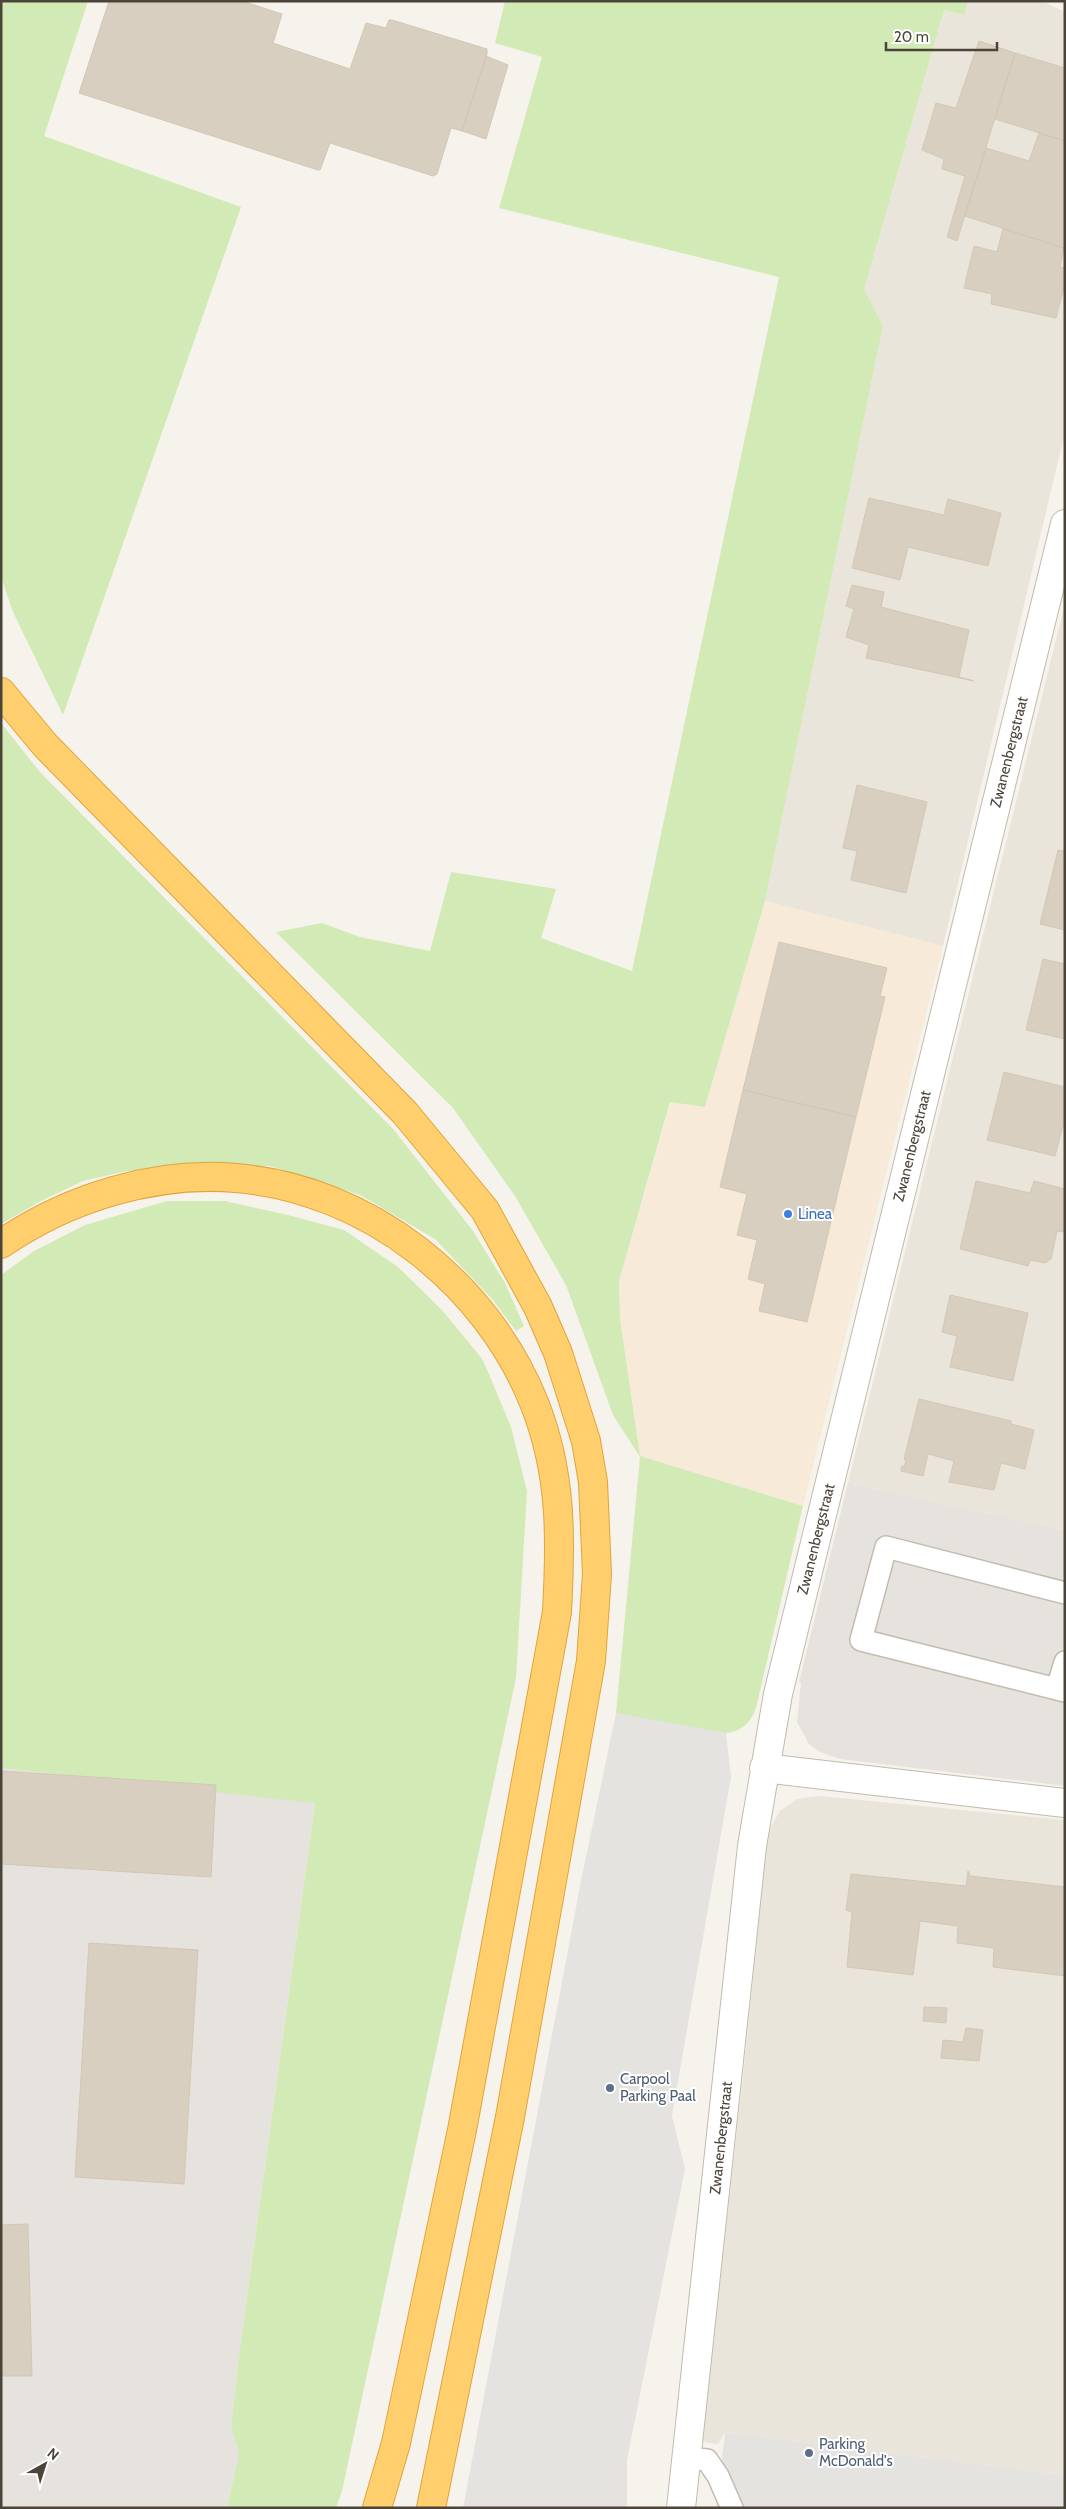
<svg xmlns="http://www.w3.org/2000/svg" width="1066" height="2509" font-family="Cabin,sans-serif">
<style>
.residential{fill:#eae5da}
.commercial{fill:#f7ead8}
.industrial{fill:#e6e2dd}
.green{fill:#d2eab5}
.parking{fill:#e5e3e0}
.building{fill:#d8cfc1;stroke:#d3c7b4}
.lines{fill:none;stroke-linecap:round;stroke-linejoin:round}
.lane-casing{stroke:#c2bbae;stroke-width:24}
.street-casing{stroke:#c2bbae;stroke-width:30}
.highway-casing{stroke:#e0a43c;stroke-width:30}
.lane{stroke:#fff;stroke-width:21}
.street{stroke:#fff;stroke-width:28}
.highway{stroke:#ffcf6e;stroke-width:28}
.shop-dot{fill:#3f7fe0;stroke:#fff;stroke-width:2}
.service-dot{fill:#5c6f8a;stroke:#fff;stroke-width:2}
.labels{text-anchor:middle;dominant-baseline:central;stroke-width:4;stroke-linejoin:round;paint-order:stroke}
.street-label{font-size:15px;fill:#4b4439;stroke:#fff}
.shop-label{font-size:15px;fill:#366cbe;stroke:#fff;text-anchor:start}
.service-label{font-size:15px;fill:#4e5e75;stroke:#fff;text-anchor:start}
</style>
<rect width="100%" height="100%" fill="#f6f3ec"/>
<!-- residential -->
<path class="residential" d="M968 1H1042L1065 12V432L943 946 765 901 883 326 863 289 944 10 963 15Z
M1065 603V1530L848 1483Z
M820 1796 1065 1820V2475L725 2432 718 2444 702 2442 747 2040 767 1834 780 1811 797 1799Z"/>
<!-- commercial -->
<path class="commercial" d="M765 901 943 946 803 1506 640 1456 620 1319 619 1281 671 1102 705 1107Z"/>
<!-- industrial -->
<path class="industrial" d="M848 1483 1065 1530V1786L840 1759 820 1752 809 1744 797 1722 801 1683 799 1682Z
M1 1768 315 1802 240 2348 231 2426 239 2454 227 2508H1Z"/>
<!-- green -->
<path class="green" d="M1 1H88L44 136 241 207 63 715 13 612 1 577Z
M505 1H968L964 15 944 10 864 289 883 326 765 901 705 1107 670 1102 619 1281 620 1319 640 1456 803 1506 756 1708C752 1719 745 1729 732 1732 714 1737 639 1718 616 1713L640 1457 613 1415 566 1285 515 1196 453 1108 276 932 322 923 360 937 430 951 451 872 556 889 541 938 632 971 779 277 499 208 542 57 495 43Z
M1 723 40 772 394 1130 473 1231 505 1283 524 1326 516 1331 493 1300 435 1239 360 1195 270 1166H170L127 1171 83 1181 41 1201 1 1224Z
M167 1201H225L288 1215 344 1230 398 1267 442 1310 483 1360 511 1427 527 1491 516 1678 342 2491 336 2508H227L239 2454 231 2426 240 2348 315 1803 1 1768V1275L34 1251 85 1225Z"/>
<!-- parking -->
<path class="parking" d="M616 1713 726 1733 731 1777 672 2116 685 2169 627 2460V2508H463L581 1881Z
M725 2432 1065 2475V2508H716Z"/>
<!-- building -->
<path class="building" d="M109 1H242L282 14 273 43 350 69 366 23 386 28 389 20H392L487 49V54L462 131 451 128 437 174 433 176 330 143 320 170H318L79 93Z
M979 41 1015 53 957 241 947 237 965 176 942 169 944 159 922 150 936 103 956 108Z
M1015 53 1065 68V141L995 119Z
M486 56 508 65 486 139 462 131Z
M1039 133 1065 141 1064 248 965 216 986 148 1029 161Z
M1003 229 1064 248 1060 267 1065 268V283L1056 318 991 304 992 294 964 288 974 246 997 252Z
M869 498 944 515 948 499 1001 513 988 566 908 547 900 580 852 568Z
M852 585 884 592 881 607 969 630 959 677 974 681 866 658 869 645 846 637 854 609 846 606Z
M857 785 927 802 906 893 851 880 857 851 843 848Z
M1058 850 1065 851V930L1040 924Z
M779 942 887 968 880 996 885 997 856 1117 743 1090Z
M1043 959 1065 964V1039L1026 1030Z
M1004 1072 1065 1087V1118L1055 1156 987 1140Z
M743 1090 856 1117 807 1322 759 1311 765 1284 748 1279 757 1240 737 1235 747 1194 720 1187Z
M976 1181 1030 1193 1034 1181 1065 1189V1223L1063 1232 1057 1231 1051 1259 1045 1263 1030 1260 1028 1266 960 1249Z
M950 1295 1028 1313 1013 1381 950 1367 957 1336 942 1332Z
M919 1399 1011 1421V1424L1034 1430 1025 1469 1001 1463 994 1490 949 1482 954 1461 928 1454 923 1476 901 1471 902 1466 904 1467 906 1460 904 1459Z
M1 1771 216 1785 211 1877 1 1864Z
M968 1871 970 1876 1065 1887V1976L993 1967 994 1948 957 1943 958 1926 920 1921 913 1975 847 1967 852 1912 846 1910 851 1874 966 1886Z
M89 1943 198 1950 184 2184 75 2177Z
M924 2007 947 2008 946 2023 923 2021Z
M966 2028 983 2030 979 2061 941 2058 943 2040 963 2042Z
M28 2224 32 2376H1V2225Z"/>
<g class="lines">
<defs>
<path id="lane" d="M1065 1593 886 1547 861 1640 1065 1691
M1057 1689 1065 1662
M686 2458 707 2460 718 2476 732 2508"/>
<path id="street" d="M764 1768 1065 1803
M681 2508 752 1846 778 1694 1065 524"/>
<path id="highway" d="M1 692 45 745 405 1113 485 1210 538 1307 558 1353 586 1441 593 1482 597 1574 591 1661 510 2117 431 2508
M1 1244C68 1198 154 1171 236 1178 368 1189 487 1283 535 1405 562 1474 561 1539 557 1612L462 2130 396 2443 377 2508"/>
</defs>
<!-- lane casing -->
<use href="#lane" class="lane-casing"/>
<!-- street casing -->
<use href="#street" class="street-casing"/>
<!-- highway casing -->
<use href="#highway" class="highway-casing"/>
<!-- lane -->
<use href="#lane" class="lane"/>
<!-- street -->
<use href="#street" class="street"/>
<!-- highway -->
<use href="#highway" class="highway"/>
</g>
<!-- markers -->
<circle class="shop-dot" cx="788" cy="1214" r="5"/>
<g class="service-dot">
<circle cx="610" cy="2088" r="5"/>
<circle cx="809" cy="2453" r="5"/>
</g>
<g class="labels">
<!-- street labels -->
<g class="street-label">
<text transform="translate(1009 752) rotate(-76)">Zwanenbergstraat</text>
<text transform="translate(912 1146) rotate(-76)">Zwanenbergstraat</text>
<text transform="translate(816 1539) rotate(-76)">Zwanenbergstraat</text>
<text transform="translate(721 2138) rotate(-84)">Zwanenbergstraat</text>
</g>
<!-- shop labels -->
<g class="shop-label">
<text x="798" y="1214">Linea</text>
</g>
<!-- service labels -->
<g class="service-label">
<text x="620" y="2079">Carpool<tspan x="620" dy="17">Parking Paal</tspan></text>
<text x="819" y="2444">Parking<tspan x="819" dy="17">McDonald's</tspan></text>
</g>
</g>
<!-- border -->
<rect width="1066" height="2509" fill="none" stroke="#4b4439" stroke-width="5"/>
<!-- north arrow -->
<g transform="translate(45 2464) rotate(39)" stroke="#ffffff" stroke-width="4" paint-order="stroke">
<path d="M0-4L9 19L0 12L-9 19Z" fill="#4b4439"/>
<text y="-8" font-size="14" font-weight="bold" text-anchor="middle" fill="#4b4439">N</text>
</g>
<!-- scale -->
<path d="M886 42v8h111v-8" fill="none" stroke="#4b4439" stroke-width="2.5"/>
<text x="894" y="42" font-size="15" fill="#4b4439" stroke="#ffffff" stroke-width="4" paint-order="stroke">20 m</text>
</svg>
